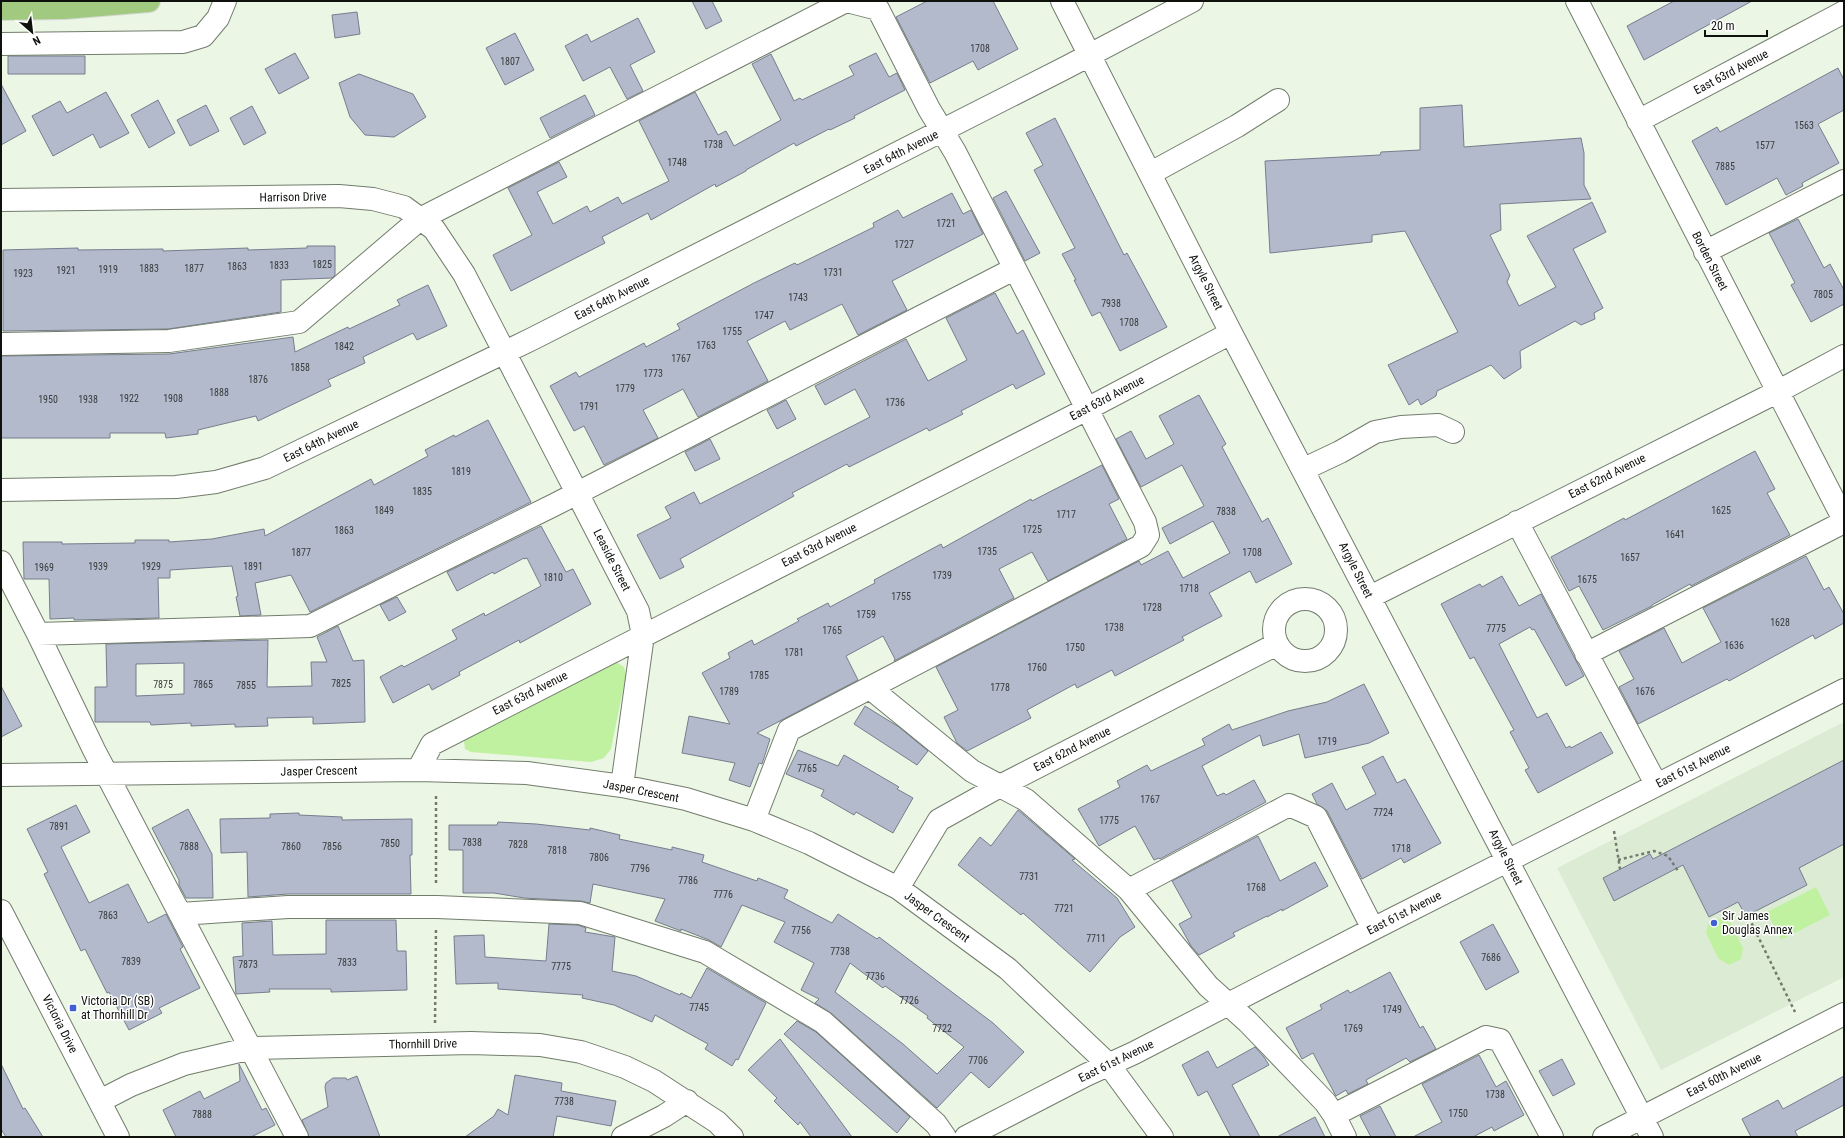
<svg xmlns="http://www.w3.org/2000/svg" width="1845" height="1138" font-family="'Roboto Condensed',sans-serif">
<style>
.built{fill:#dcebd3}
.green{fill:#bff1a0}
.building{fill:#b3bacc;stroke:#777d8d;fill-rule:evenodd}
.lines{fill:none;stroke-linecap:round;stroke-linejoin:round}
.minor-casing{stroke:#727c6c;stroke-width:24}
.major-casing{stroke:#d8d9d8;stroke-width:24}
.path{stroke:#747a70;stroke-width:2.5;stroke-dasharray:3 3;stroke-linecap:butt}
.minor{stroke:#fff;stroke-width:22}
.major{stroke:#a1ca80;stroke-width:22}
.poi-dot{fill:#4160d3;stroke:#fff;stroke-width:1.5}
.labels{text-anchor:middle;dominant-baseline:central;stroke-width:3;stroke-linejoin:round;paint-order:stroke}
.number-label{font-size:10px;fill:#373b3c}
.street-label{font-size:12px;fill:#0e110c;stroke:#fff}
.poi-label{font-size:12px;fill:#0e110c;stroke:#fff;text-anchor:start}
</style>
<rect width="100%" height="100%" fill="#ebf6e5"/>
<!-- built -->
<path class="built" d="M1844 722V977L1661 1070 1557 868Z"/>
<!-- green -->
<path class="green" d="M616 662 624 667 626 675 611 749 604 758 591 762 471 752 465 749 464 741 467 737Z
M1816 887 1830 915 1781 940 1767 912Z
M1721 918 1729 920 1743 948 1741 959 1729 965 1718 958 1706 933 1708 924Z"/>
<!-- building -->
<path class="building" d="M692 1H712L722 21 706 29Z
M927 1H993L1018 49 978 70 973 61 930 83 896 17Z
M1674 1H1752L1644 60 1627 26Z
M357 12 360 34 335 38 332 15Z
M638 18 655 52 630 65 643 91 627 99 610 67 583 81 565 46 587 34 591 42Z
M515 33 534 70 505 85 486 48Z
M295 53 309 78 279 94 265 69Z
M876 53 889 77 897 73 905 90 854 116 855 118 830 130 829 129 796 146 794 143 746 170V171L716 187 715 184 651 220 648 213 602 237 605 243 511 291 493 255 532 235 508 188 559 162 567 177 537 192 553 224 587 206 590 212 618 197 622 204 669 181 639 121 695 92 718 135 726 131 734 146 781 120 752 64 771 54 794 101 800 98 802 100 854 75 849 66Z
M8 56H85V74H8Z
M1838 68 1844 80V110L1818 124 1839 163 1802 183 1803 186 1786 195 1777 178 1726 205 1692 141 1717 127 1720 132Z
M359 74 413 94 426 117 394 137 365 135 350 117 339 83Z
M1 84 26 131 1 145Z
M106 92 129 133 100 148 93 134 53 156 32 116 60 101 67 113Z
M585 95 595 115 550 138 540 118Z
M158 100 175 133 149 148 131 115Z
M206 105 219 131 190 146 177 120Z
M1462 105 1464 147 1581 138 1584 153V185L1591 199 1500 204 1501 230 1490 235 1510 275 1507 282 1519 306 1556 287 1527 236 1592 202 1606 232 1573 249 1603 308 1594 313 1595 319 1581 325 1575 321 1520 351 1521 368 1504 379 1491 365 1437 391 1436 396 1421 405 1418 399 1409 405 1388 365 1458 332 1405 231 1372 235V242L1270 253 1265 161 1380 155 1381 152 1420 150V108Z
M252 106 266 133 244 145 230 118Z
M1055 118 1124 255 1127 253 1167 327 1120 351 1100 312 1092 316 1074 280H1076L1062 254 1075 248 1034 170 1043 165 1026 133Z
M1006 191 1040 253 1025 261 993 198Z
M952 193 963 214 971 210 983 234 892 281 907 310 858 335 842 304 790 330 785 321 747 341 768 381 698 417 683 389 643 410 658 438 604 465 584 426 574 431 550 386 576 372 579 377 644 343 646 347 680 329 677 324 703 310 754 283 795 263 797 265 874 227 873 223 898 210 903 218Z
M1798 219 1824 268 1830 264 1844 290V304L1811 322 1791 285 1795 283 1769 233Z
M307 246H335V275L332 278 281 280V312L168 329 3 331V250L78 248V250L163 249V251L248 248V250L307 248Z
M428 285 447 326 417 340 413 333 363 357 365 363 328 380 331 386 258 421 256 416 198 430V434L166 438 165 433H110V438H1V356L169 354 293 337 295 352 348 327 349 329 400 305 397 300Z
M995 293 1017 334 1023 330 1045 374 1016 389 1013 384 961 411 963 414 929 431 927 428 849 467 847 464 792 493 794 496 680 559 684 567 660 579 637 535 671 518 665 507 694 492 700 504 870 417 855 389 825 405 815 386 906 339 928 381 967 360 946 318Z
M1199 395 1226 444 1222 447 1262 522 1268 518 1292 564 1256 583 1250 571 1209 593 1222 616 1182 637 1184 640 1115 676 1112 670 1077 688 1075 684 1027 710 1031 718 967 751 957 743 944 717 958 710 936 667 1139 561 1141 565 1168 551 1183 578 1230 553 1213 521 1170 544 1162 528 1204 506 1182 465 1141 487 1116 439 1131 431 1146 459 1174 444 1159 416Z
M786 400 796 419 777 429 767 410Z
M488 420 531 502 310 612 291 575 255 583 261 615 240 616 236 597 238 596 232 566 170 570V578H158L159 618 74 620V618L50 619 49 579H24L23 542H62V544L135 543V540H169V542L212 539 264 529 265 536 371 479 374 485 428 456 425 450 454 435 455 437Z
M710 439 720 459 695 471 685 452Z
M1755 451 1775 489 1767 493 1790 535 1691 586 1690 584 1652 605V606L1603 630 1579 586 1569 591 1551 557 1624 518 1625 520Z
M1102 465 1119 499 1109 504 1127 539 1048 581 1032 552 999 569 1014 598 894 661 895 659 883 636 846 656 858 680 757 733 770 739 762 764 759 763 750 787 729 780 735 763 682 753 689 716 730 724 702 673 730 658 728 653 752 640 754 645 799 621 797 619 828 603 830 607 875 583 874 580 941 544 943 548 1031 499 1032 501Z
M541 526 566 572 573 569 591 604 520 643 519 640 459 672 460 675 432 690 429 684 393 703 380 677 402 665 404 667 457 639 452 630 484 613 485 616 541 586 527 558 524 559V558L494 574 493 572 457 591 447 572Z
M1806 556 1824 590 1829 587 1844 614V623L1815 639 1813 635 1729 681 1727 679 1638 724 1619 687 1634 679 1619 651 1664 628 1682 663 1721 642 1703 608Z
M1502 576 1519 606 1541 594 1584 676 1566 686 1534 629 1532 630 1530 627 1499 644 1537 718 1547 713 1566 748 1570 746 1571 748 1601 732 1613 753 1538 793 1525 770 1529 768 1510 732 1514 730 1474 657 1470 659 1441 604 1480 584 1482 587Z
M397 597 406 612 389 621 380 605Z
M338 626 353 661 364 660 365 722 313 724V717L267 718 268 726 235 727V724L191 726V723L151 725 150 722H95V687H107L106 644 268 640 267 687 312 686 311 662H327L317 637ZM184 663V694L136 696V664Z
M1364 684 1389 733 1369 743 1305 758 1299 734 1263 746 1260 735 1202 766 1217 796 1224 793 1226 795 1254 780 1266 802 1160 859 1159 858 1154 860 1135 826 1099 846 1078 809 1120 787 1117 781 1147 765 1151 771 1205 745 1202 739 1229 724 1232 730 1288 711 1327 702Z
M1 686 22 726 1 737Z
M865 706 899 727 928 751 917 765 854 724Z
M798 750 838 766 844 755 899 787 897 789 913 798 893 833 856 812 854 815 821 796 824 790 786 774Z
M1383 756 1397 783 1405 779 1441 843 1404 863 1401 858 1362 879 1327 811 1317 804 1312 794 1332 783 1346 810 1376 794 1362 767Z
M1844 760V844L1799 868 1807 885 1746 916 1738 902 1709 917 1683 865 1614 901 1603 878 1650 854 1653 859Z
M76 805 90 832 61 847 89 903 128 884 148 923 166 914 183 947 180 949 200 988 159 1008 162 1013 129 1030 109 992 107 993 85 949 81 951 44 874 48 872 27 829Z
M188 809 212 854 213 898H186L179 885V880L152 828Z
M1018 810 1075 859 1072 860 1117 898 1135 927 1120 937 1090 972 1023 913 1021 915 958 865 980 837 991 846Z
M299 813V815L342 817V820L412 819V855H410L411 894H288L248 897 247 852 221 853 220 819 270 818V814Z
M498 822 536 824 590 830V828L620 835 619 839 672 850V847L704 855 702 862 757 881 758 878 788 890 784 898 832 923 838 914 877 939 879 937 993 1023 1024 1052 989 1088 971 1072 937 1108 831 1013 815 1003 819 999 801 990 814 963 774 942 785 922 742 905 721 947 709 940 681 929V931L655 921 665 899 593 884 590 903 581 901 524 898 494 893H463V850H449V825H497ZM850 963 883 988 885 986 928 1016 927 1018 964 1047 937 1074 903 1044 835 992Z
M1258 836 1280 881 1315 862 1328 886 1282 911V909L1267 917V916L1233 933 1235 936 1199 955 1191 946 1179 924 1192 917 1172 881Z
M326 920H396L397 951H406L407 990 331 992V989H269L270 992 236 994 233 957 243 956 242 923 272 921 273 955 326 954Z
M549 924 578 925 586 928 585 932 615 937 612 971 636 976 680 995 681 993 691 998 707 968 766 1003 738 1060 736 1059 732 1066 705 1049 708 1044 655 1015 652 1022 614 1005 582 998 583 995 498 989V983L456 984 454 936 484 935 485 957 546 961Z
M1493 924 1519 972 1486 990 1460 942Z
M1390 972 1420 1028 1423 1026 1436 1049 1410 1062 1406 1058 1366 1080 1368 1084 1348 1094 1346 1090 1336 1096 1313 1053 1302 1059 1286 1028 1322 1009 1320 1005 1348 990 1350 993Z
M797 1021 816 1032 910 1117 897 1133 784 1034Z
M780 1039 852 1137H811L800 1122 798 1125 774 1101 777 1098 748 1070Z
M1255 1047 1264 1057 1269 1065 1232 1085 1260 1137H1231L1207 1091 1198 1096 1182 1065 1208 1051 1217 1068Z
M1479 1055 1496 1087 1506 1081 1524 1115 1494 1131 1492 1127 1473 1137H1413L1442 1122 1422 1084Z
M1562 1059 1575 1084 1553 1096 1539 1071Z
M1 1064 23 1109 25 1108 43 1137H6L1 1129Z
M239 1064 262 1110 266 1108 275 1125 251 1137H176L163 1110 200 1091 204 1099 240 1081Z
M515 1075 562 1083 561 1091 616 1101 611 1126 557 1116 553 1137H465L494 1116 498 1109 508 1115Z
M357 1076 380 1137H309L302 1120 328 1107 325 1087 326 1083 333 1078H346L347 1080Z
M1844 1076V1105L1795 1131 1798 1137H1751L1742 1119 1778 1100 1783 1109Z
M1380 1106 1396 1137H1371L1360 1116Z
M1315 1117 1325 1137H1277Z"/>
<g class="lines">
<defs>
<path id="minor" d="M1062 1 1231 333 1652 1137
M1577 1 1844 520
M1 44 183 42 203 36 218 18 225 1
M1638 121 1844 12
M1151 173 1237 126 1278 100
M1 200 339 196 373 199 404 207 434 229 464 274 638 611 643 635 622 786
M1705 252 1844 181
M1 344 169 341 299 322 420 219 846 1
M1304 469 1340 452 1375 432 1401 427 1438 425 1453 432
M1 490 176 487 216 482 265 468 532 339 1067 67 1192 1
M1517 522 1656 784
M1 562 38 634 94 750 297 1137
M1370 597 1777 392 1844 356
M1274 630a31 31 0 1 1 62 0a31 31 0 1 1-62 0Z
M38 634 310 626 554 505 1014 269
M1586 654 1844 522
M870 688 972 771 1026 800 1129 890 1208 986 1248 1022 1325 1102 1334 1115 1345 1137
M418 770 432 744 1087 409 1231 333
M1 775 418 770 527 773 622 786 686 799 754 820 809 843 898 888 1008 969 1109 1065 1162 1137
M754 820 789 730 1141 546 1148 535 1145 522 955 152 929 109 878 9 847 1
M898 888 939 820 1000 786 1277 644
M1129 890 1289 805 1316 817 1373 929
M1 911 118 1137
M180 914 288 907H437L580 913 705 952 823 1022 936 1124 945 1137
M100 1101 131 1085 184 1064 252 1048 471 1043 540 1045 581 1052 625 1067 654 1081 717 1122 732 1137
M1334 1115 1486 1037 1500 1040 1552 1137
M623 1137 664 1116 687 1101
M966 1137 1086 1075 1134 1053 1373 929 1844 690
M1604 1137 1844 1014"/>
<path id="major" d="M1 9 65 8 149 1"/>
</defs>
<!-- minor casing -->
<use href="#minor" class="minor-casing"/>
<!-- major casing -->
<use href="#major" class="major-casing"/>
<!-- path -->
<path class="path" d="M436 796V885
M1614 831 1620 869
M1618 860 1654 851 1668 856 1678 871
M1749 918 1795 1012
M435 1023 436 928"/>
<!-- minor -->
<use href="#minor" class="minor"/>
<!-- major -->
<use href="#major" class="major"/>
</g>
<!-- markers -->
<g class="poi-dot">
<circle cx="1714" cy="923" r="4"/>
<rect x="69" y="1004" width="8" height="8" rx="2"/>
</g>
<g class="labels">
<!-- number labels -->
<g class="number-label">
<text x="980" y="48">1708</text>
<text x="510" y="61">1807</text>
<text x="1804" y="125">1563</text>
<text x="713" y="144">1738</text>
<text x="1765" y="145">1577</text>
<text x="677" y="162">1748</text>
<text x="1725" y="166">7885</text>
<text x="946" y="223">1721</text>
<text x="904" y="244">1727</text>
<text x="322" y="264">1825</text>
<text x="279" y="265">1833</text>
<text x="237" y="266">1863</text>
<text x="149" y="268">1883</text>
<text x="194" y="268">1877</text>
<text x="108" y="269">1919</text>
<text x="66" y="270">1921</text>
<text x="833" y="272">1731</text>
<text x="23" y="273">1923</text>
<text x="1823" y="294">7805</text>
<text x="798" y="297">1743</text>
<text x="1111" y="303">7938</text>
<text x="764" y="315">1747</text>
<text x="1129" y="322">1708</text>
<text x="732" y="331">1755</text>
<text x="706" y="345">1763</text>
<text x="344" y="346">1842</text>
<text x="681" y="358">1767</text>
<text x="300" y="367">1858</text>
<text x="653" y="373">1773</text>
<text x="258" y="379">1876</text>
<text x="625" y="388">1779</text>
<text x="219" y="392">1888</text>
<text x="129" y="398">1922</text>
<text x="173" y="398">1908</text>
<text x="48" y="399">1950</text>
<text x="88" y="399">1938</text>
<text x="895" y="402">1736</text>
<text x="589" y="406">1791</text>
<text x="461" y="471">1819</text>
<text x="422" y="491">1835</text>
<text x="384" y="510">1849</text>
<text x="1721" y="510">1625</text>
<text x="1226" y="511">7838</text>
<text x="1066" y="514">1717</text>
<text x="1032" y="529">1725</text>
<text x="344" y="530">1863</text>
<text x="1675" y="534">1641</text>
<text x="987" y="551">1735</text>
<text x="301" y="552">1877</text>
<text x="1252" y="552">1708</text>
<text x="1630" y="557">1657</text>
<text x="98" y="566">1939</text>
<text x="151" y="566">1929</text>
<text x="253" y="566">1891</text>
<text x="44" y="567">1969</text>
<text x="942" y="575">1739</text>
<text x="553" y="577">1810</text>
<text x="1587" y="579">1675</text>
<text x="1189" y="588">1718</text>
<text x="901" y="596">1755</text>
<text x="1152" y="607">1728</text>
<text x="866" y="614">1759</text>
<text x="1780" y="622">1628</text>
<text x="1114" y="627">1738</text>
<text x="1496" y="628">7775</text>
<text x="832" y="630">1765</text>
<text x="1734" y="645">1636</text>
<text x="1075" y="647">1750</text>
<text x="794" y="652">1781</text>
<text x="1037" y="667">1760</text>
<text x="759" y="675">1785</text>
<text x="341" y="683">7825</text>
<text x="163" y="684">7875</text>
<text x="203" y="684">7865</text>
<text x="246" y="685">7855</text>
<text x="1000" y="687">1778</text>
<text x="729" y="691">1789</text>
<text x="1645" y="691">1676</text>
<text x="1327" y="741">1719</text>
<text x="807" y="768">7765</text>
<text x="1150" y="799">1767</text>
<text x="1383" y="812">7724</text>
<text x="1109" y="820">1775</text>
<text x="59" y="826">7891</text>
<text x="472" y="842">7838</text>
<text x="390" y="843">7850</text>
<text x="518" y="844">7828</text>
<text x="189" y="846">7888</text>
<text x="291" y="846">7860</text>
<text x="332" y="846">7856</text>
<text x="1401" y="848">1718</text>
<text x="557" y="850">7818</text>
<text x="599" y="857">7806</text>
<text x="640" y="868">7796</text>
<text x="1029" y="876">7731</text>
<text x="688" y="880">7786</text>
<text x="1256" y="887">1768</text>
<text x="723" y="894">7776</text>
<text x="1064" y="908">7721</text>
<text x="108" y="915">7863</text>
<text x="801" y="930">7756</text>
<text x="1096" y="938">7711</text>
<text x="840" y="951">7738</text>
<text x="1491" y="957">7686</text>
<text x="131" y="961">7839</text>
<text x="347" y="962">7833</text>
<text x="248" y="964">7873</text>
<text x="561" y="966">7775</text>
<text x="875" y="976">7736</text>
<text x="909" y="1000">7726</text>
<text x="699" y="1007">7745</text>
<text x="1392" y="1009">1749</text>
<text x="942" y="1028">7722</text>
<text x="1353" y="1028">1769</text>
<text x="978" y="1060">7706</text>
<text x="1495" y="1094">1738</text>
<text x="564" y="1101">7738</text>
<text x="1458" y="1113">1750</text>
<text x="202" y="1114">7888</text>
</g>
<!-- street labels -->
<g class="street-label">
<text transform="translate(1731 72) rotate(-28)">East 63rd Avenue</text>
<text transform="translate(901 152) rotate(-27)">East 64th Avenue</text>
<text transform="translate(293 197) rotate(-1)">Harrison Drive</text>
<text transform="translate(1710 261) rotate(63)">Borden Street</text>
<text transform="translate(1206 282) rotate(63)">Argyle Street</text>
<text transform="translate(612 298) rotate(-27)">East 64th Avenue</text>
<text transform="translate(1107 398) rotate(-28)">East 63rd Avenue</text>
<text transform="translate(321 441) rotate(-26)">East 64th Avenue</text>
<text transform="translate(1607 476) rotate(-27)">East 62nd Avenue</text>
<text transform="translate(819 545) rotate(-27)">East 63rd Avenue</text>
<text transform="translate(612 560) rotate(63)">Leaside Street</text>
<text transform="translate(1356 570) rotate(63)">Argyle Street</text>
<text transform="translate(530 693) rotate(-27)">East 63rd Avenue</text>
<text transform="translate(1072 749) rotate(-27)">East 62nd Avenue</text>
<text transform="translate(1693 766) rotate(-27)">East 61st Avenue</text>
<text transform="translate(319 771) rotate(-1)">Jasper Crescent</text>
<text transform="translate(641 791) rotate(11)">Jasper Crescent</text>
<text transform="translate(1506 857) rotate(63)">Argyle Street</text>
<text transform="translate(1404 913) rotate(-27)">East 61st Avenue</text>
<text transform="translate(937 917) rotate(36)">Jasper Crescent</text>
<text transform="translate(60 1024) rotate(63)">Victoria Drive</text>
<text transform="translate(423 1044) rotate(-1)">Thornhill Drive</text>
<text transform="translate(1116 1061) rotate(-26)">East 61st Avenue</text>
<text transform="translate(1724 1075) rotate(-27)">East 60th Avenue</text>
</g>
<!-- poi labels -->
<g class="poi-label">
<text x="1722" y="916">Sir James<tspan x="1722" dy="14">Douglas Annex</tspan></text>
<text x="81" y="1001">Victoria Dr (SB)<tspan x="81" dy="14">at Thornhill Dr</tspan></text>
</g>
</g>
<!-- border -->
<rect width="1845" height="1138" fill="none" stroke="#0e110c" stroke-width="4"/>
<!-- north arrow -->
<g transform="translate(32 32) rotate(152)" stroke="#ffffff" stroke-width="3" paint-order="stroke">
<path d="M0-3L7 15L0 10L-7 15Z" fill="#0e110c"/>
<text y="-6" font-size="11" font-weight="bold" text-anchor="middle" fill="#0e110c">N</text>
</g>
<!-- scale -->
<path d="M1705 30v6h62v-6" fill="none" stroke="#0e110c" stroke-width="2"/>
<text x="1711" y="30" font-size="12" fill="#0e110c" stroke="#ffffff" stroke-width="3" paint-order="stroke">20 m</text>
</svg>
